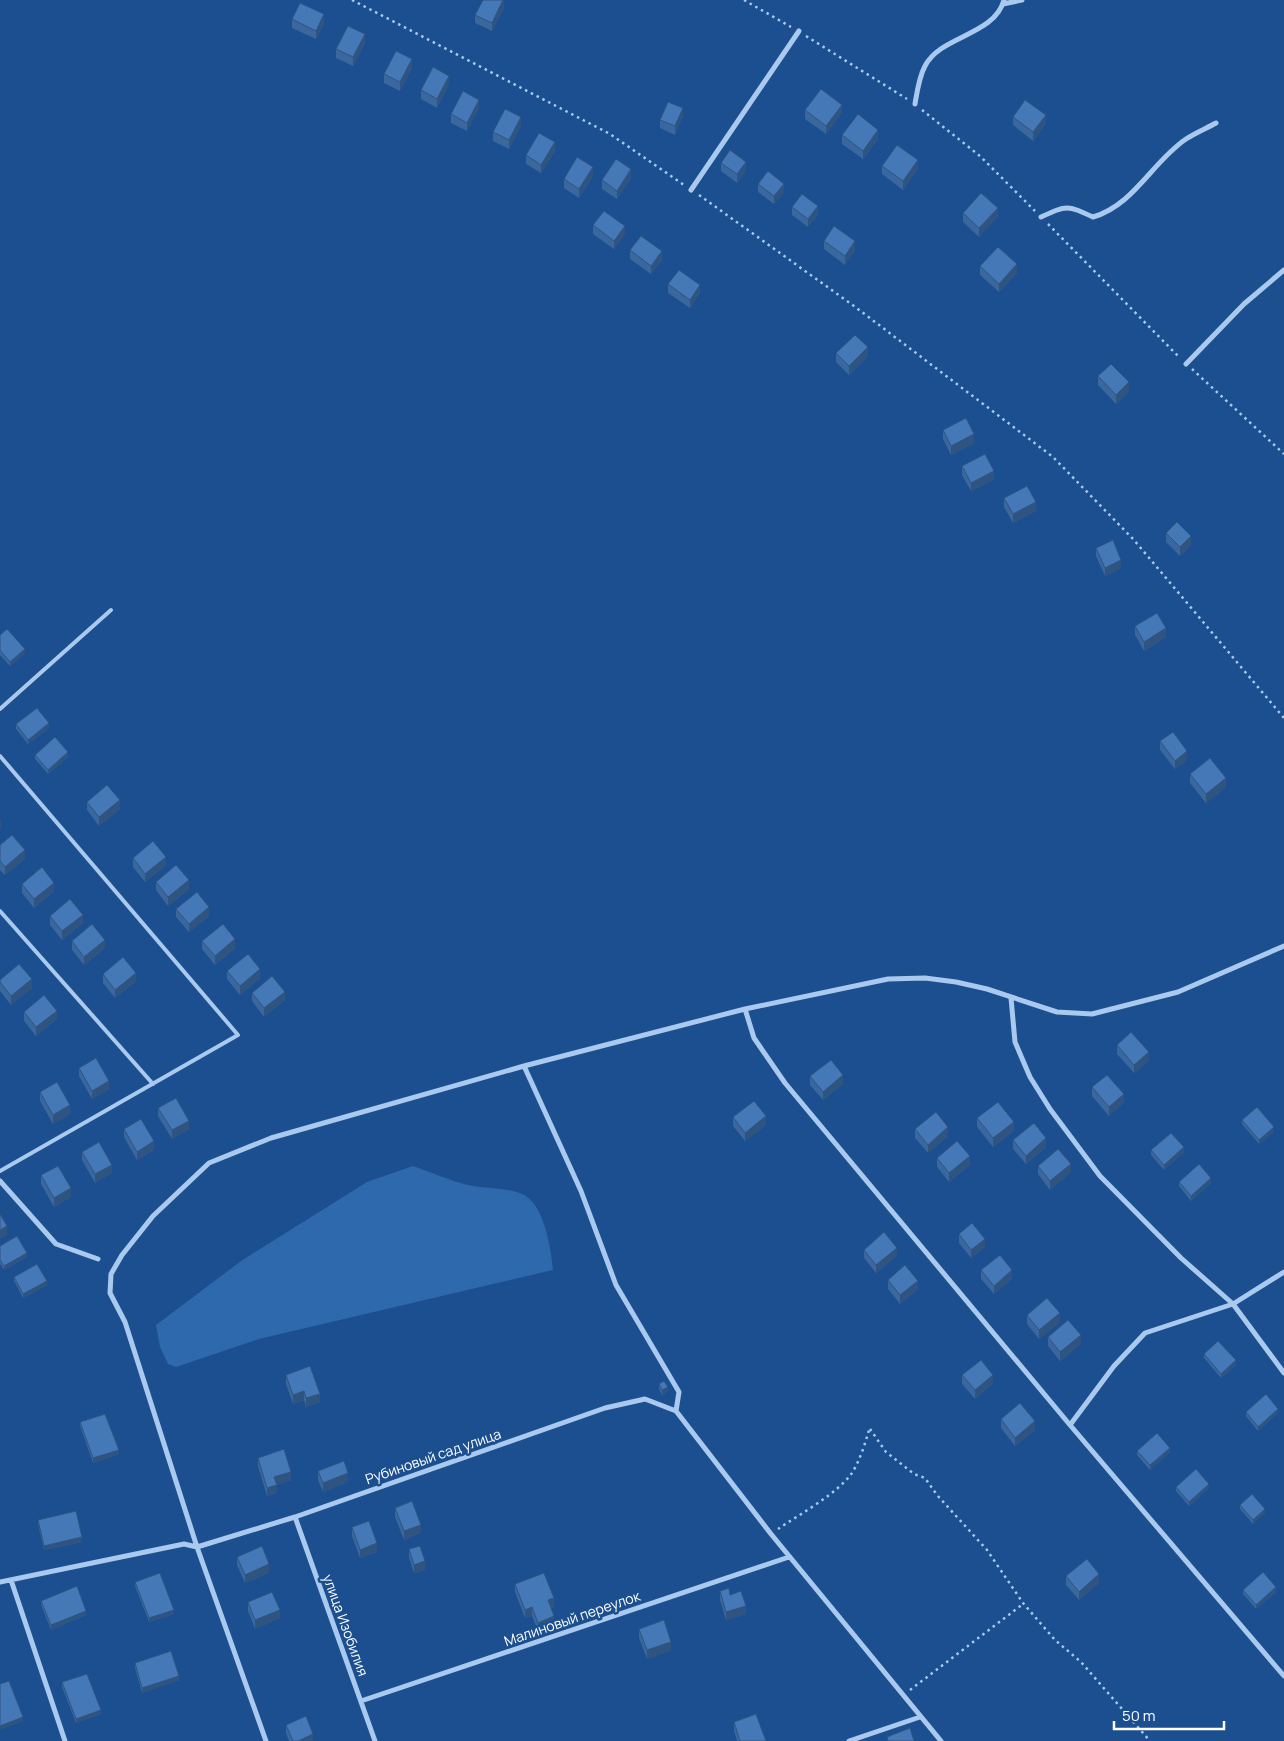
<svg xmlns="http://www.w3.org/2000/svg" width="1284" height="1741" font-family="Manrope,sans-serif">
<style>
.green{fill:#2e69ad}
.lines{fill:none;stroke-linecap:round;stroke-linejoin:round}
.path{stroke:#a9c9ee;stroke-width:2.5;stroke-dasharray:2.5 4;stroke-linecap:butt}
.lane{stroke:#a9c9ee;stroke-width:4}
.street{stroke:#a9c9ee;stroke-width:5}
.wall{fill:#3a679d}
.shaded-wall{fill:#305480}
.building{fill:#4478b7;stroke:#305480}
.labels{text-anchor:middle;dominant-baseline:central;stroke-width:5;stroke-linejoin:round;paint-order:stroke}
.street-label{font-size:14px;fill:#fff;stroke:#1b4f8f}
</style>
<rect width="100%" height="100%" fill="#1b4f8f"/>
<!-- green -->
<path class="green" d="M413 1166C431 1172 450 1181 468 1185 485 1189 505 1187 522 1194 544 1203 551 1248 553 1270L259 1339 176 1367 168 1364 160 1347 156 1325 241 1261 367 1182Z"/>
<g class="lines">
<!-- path -->
<path class="path" d="M352 0 610 134 684 185
M744 0 791 27
M806 36 907 99
M922 110 980 156 1035 211
M699 195 854 306 1053 457 1134 540 1284 718
M1048 224 1179 357
M1192 369 1284 454
M870 1429 886 1452 914 1474 925 1478 937 1495 987 1550 1023 1603 1055 1640 1081 1662 1150 1741
M778 1529C800 1514 837 1494 852 1473 860 1460 865 1444 869 1430
M910 1690 1023 1604"/>
<!-- lane -->
<path class="lane" d="M0 709 111 610
M0 756 238 1035 0 1171
M0 911 153 1084"/>
<!-- street -->
<path class="street" d="M1003 4 1022 0
M915 104C917 92 919 77 925 66 941 35 994 36 1004 0
M691 190 799 31
M1041 217C1067 205 1067 205 1093 217 1134 205 1152 162 1186 139 1195 133 1207 128 1216 123
M1186 364 1244 304 1284 270
M1011 998 1015 1042 1030 1077 1050 1109 1100 1176 1181 1258 1233 1304 1284 1373
M745 1009 754 1038 785 1083 1070 1425 1284 1676
M524 1066 581 1191 616 1285 679 1392 676 1411
M0 1181 56 1244 98 1259
M1070 1425 1114 1366 1145 1333 1233 1304 1284 1272
M295 1517 375 1741
M11 1580 65 1741
M0 1582 184 1544 197 1547 295 1517 605 1408 645 1399 676 1411 771 1534 941 1741
M361 1701 789 1557
M266 1741 197 1547 125 1322 110 1293 111 1274 122 1255 153 1216 209 1163 271 1138 524 1066 745 1009 888 979 925 978 956 982 987 989 1057 1012 1092 1014 1178 992 1284 946
M849 1741 920 1717"/>
</g>
<!-- wall -->
<path class="wall" d="M504 8 492 31 475 23V15Z
M292 19 324 23 316 39 292 28Z
M365 43 353 66 336 58V49Z
M412 68 400 91 384 83V74Z
M449 84 437 108 421 99V90Z
M479 108 467 131 451 123V114Z
M805 110 842 113 826 134 805 119Z
M683 116 675 135 660 128V120Z
M1013 117 1046 124 1033 141 1013 125Z
M521 126 509 149 493 141V132Z
M842 135 878 139 863 159 842 144Z
M555 151 541 173 526 164V155Z
M721 163 746 171 737 183 721 171Z
M882 166 918 169 903 190 882 174Z
M593 176 579 198 564 188V179Z
M631 178 617 199 602 189V180Z
M758 184 784 192 774 204 758 192Z
M792 207 818 215 808 227 792 215Z
M963 213 998 216 979 237 963 222Z
M593 225 625 234 614 249 593 234Z
M824 241 855 250 845 265 824 249Z
M630 250 662 260 651 274 630 259Z
M980 266 1017 273 999 292 980 275Z
M668 284 700 293 690 308 668 293Z
M836 353 868 356 849 375 836 362Z
M1098 376 1129 391 1116 404 1098 385Z
M943 430 974 443 951 455 943 439Z
M962 466 994 479 971 491 962 475Z
M1004 498 1036 511 1013 523 1004 507Z
M1166 533 1191 545 1180 556 1166 542Z
M1096 548 1121 568 1105 576 1096 556Z
M1135 626 1166 637 1144 651 1135 635Z
M0 635 25 653 10 666 0 655Z
M16 724 49 728 28 744 16 729Z
M1160 741 1187 760 1175 769 1160 750Z
M35 755 68 757 48 774 35 759Z
M1190 774 1226 787 1206 803 1190 783Z
M87 802 120 809 99 826 87 810Z
M0 845 25 859 5 875 0 870Z
M133 858 166 865 145 882 133 867Z
M156 882 189 889 168 906 156 890Z
M22 884 54 891 34 908 22 893Z
M176 909 209 916 189 932 176 917Z
M50 916 83 923 62 940 50 925Z
M72 941 105 948 84 965 72 950Z
M202 941 235 948 215 965 202 949Z
M227 971 260 978 240 995 227 979Z
M103 974 136 981 115 998 103 983Z
M0 980 32 988 11 1005 0 991Z
M252 993 285 1000 264 1017 252 1001Z
M24 1012 57 1019 36 1036 24 1021Z
M1117 1045 1149 1061 1134 1073 1117 1054Z
M79 1068 109 1089 92 1099 79 1076Z
M810 1076 843 1084 823 1100 810 1085Z
M1092 1087 1124 1103 1109 1116 1092 1096Z
M40 1092 70 1114 53 1124 40 1101Z
M158 1108 189 1129 172 1139 158 1116Z
M733 1117 766 1125 745 1141 733 1126Z
M977 1118 1014 1131 993 1147 977 1127Z
M1242 1120 1274 1132 1259 1144 1242 1124Z
M124 1129 154 1150 137 1160 124 1137Z
M915 1129 948 1136 928 1153 915 1138Z
M1013 1140 1046 1147 1026 1164 1013 1149Z
M1151 1150 1184 1152 1164 1170 1151 1155Z
M82 1152 112 1173 95 1183 82 1160Z
M937 1158 970 1165 949 1182 937 1167Z
M1038 1166 1071 1172 1050 1190 1038 1174Z
M41 1175 71 1197 54 1207 41 1184Z
M1179 1182 1211 1183 1191 1201 1179 1186Z
M959 1234 985 1247 971 1258 959 1243Z
M0 1246 27 1257 4 1270 0 1264Z
M864 1250 897 1256 876 1273 864 1258Z
M981 1270 1012 1279 994 1294 981 1279Z
M14 1277 47 1285 23 1298 14 1281Z
M888 1280 918 1289 900 1304 888 1289Z
M1027 1315 1060 1322 1039 1339 1027 1324Z
M1048 1337 1081 1344 1060 1361 1048 1346Z
M1204 1354 1236 1365 1221 1378 1204 1358Z
M286 1375 320 1402 306 1407 304 1400 293 1404 286 1384Z
M962 1375 993 1383 975 1399 962 1384Z
M659 1384 668 1391 662 1395 659 1389Z
M1246 1412 1278 1413 1258 1431 1246 1416Z
M1001 1419 1035 1430 1015 1446 1001 1428Z
M80 1422 119 1454 93 1463 80 1426Z
M1137 1451 1170 1452 1150 1470 1137 1455Z
M258 1458 291 1480 277 1485V1493L267 1496 258 1466Z
M318 1471 348 1482 323 1492 318 1480Z
M1176 1487 1209 1488 1189 1506 1176 1491Z
M1240 1505 1265 1513 1253 1524 1240 1509Z
M395 1508 421 1533 404 1540 395 1517Z
M38 1520 82 1542 44 1550 38 1524Z
M352 1527 377 1552 360 1558 352 1536Z
M409 1549 425 1570 414 1573 409 1558Z
M237 1557 269 1573 245 1583 237 1565Z
M1066 1576 1099 1583 1079 1600 1066 1585Z
M135 1582 174 1614 149 1622 135 1586Z
M515 1584 554 1607 551 1608 554 1625 538 1631 532 1616 525 1618 515 1592Z
M1243 1590 1276 1592 1256 1609 1243 1594Z
M720 1591 730 1595 746 1614 726 1620 720 1600Z
M41 1601 86 1615 51 1630 41 1605Z
M248 1602 280 1618 255 1629 248 1611Z
M639 1629 671 1650 647 1659 639 1638Z
M135 1663 179 1680 142 1693 135 1668Z
M62 1682 101 1714 76 1723 62 1687Z
M734 1722 766 1741H737L734 1731Z
M286 1725 313 1741H289L286 1733Z"/>
<!-- shaded-wall -->
<path class="shaded-wall" d="M504 0V8L492 31V23Z
M324 14V23L316 39V31Z
M365 34V43L353 66V57Z
M412 59V68L400 91V82Z
M449 76V84L437 108V99Z
M479 100V108L467 131V123Z
M842 105V113L826 134V126Z
M683 108V116L675 135V126Z
M1046 115V124L1033 141V132Z
M521 117V126L509 149V140Z
M878 130V139L863 159V151Z
M555 142V151L541 173V165Z
M918 160V169L903 190V181Z
M746 162V171L737 183V174Z
M593 167V176L579 198V189Z
M631 169V178L617 199V191Z
M784 184V192L774 204V196Z
M818 206V215L808 227V219Z
M998 208V216L979 237V228Z
M625 226V234L614 249V241Z
M855 241V250L845 265V256Z
M662 251V260L651 274V266Z
M1017 264V273L999 292V284Z
M700 285V293L690 308V300Z
M868 347V356L849 375V366Z
M1129 382V391L1116 404V395Z
M974 434V443L951 455V446Z
M994 471V479L971 491V483Z
M1036 502V511L1013 523V514Z
M1191 536V545L1180 556V547Z
M1121 560V568L1105 576V568Z
M1166 628V637L1144 651V642Z
M25 649V653L10 666V662Z
M49 723V728L28 744V740Z
M1187 751V760L1175 769V761Z
M68 752V757L48 774V770Z
M1226 778V787L1206 803V794Z
M120 800V809L99 826V817Z
M1 820V829L0 830V821Z
M25 850V859L5 875V867Z
M166 857V865L145 882V874Z
M189 880V889L168 906V897Z
M54 883V891L34 908V899Z
M209 907V916L189 932V924Z
M83 915V923L62 940V931Z
M235 939V948L215 965V956Z
M105 940V948L84 965V957Z
M260 969V978L240 995V986Z
M136 973V981L115 998V990Z
M32 979V988L11 1005V996Z
M285 992V1000L264 1017V1008Z
M57 1011V1019L36 1036V1027Z
M1149 1052V1061L1134 1073V1065Z
M843 1075V1084L823 1100V1092Z
M109 1081V1089L92 1099V1091Z
M1124 1094V1103L1109 1116V1107Z
M70 1105V1114L53 1124V1115Z
M766 1116V1125L745 1141V1133Z
M189 1121V1129L172 1139V1130Z
M1014 1122V1131L993 1147V1138Z
M948 1127V1136L928 1153V1145Z
M1274 1127V1132L1259 1144V1140Z
M1046 1138V1147L1026 1164V1156Z
M154 1141V1150L137 1160V1152Z
M1184 1147V1152L1164 1170V1165Z
M970 1156V1165L949 1182V1173Z
M1071 1164V1172L1050 1190V1181Z
M112 1165V1173L95 1183V1174Z
M1211 1178V1183L1191 1201V1196Z
M71 1188V1197L54 1207V1198Z
M7 1226V1235L0 1239V1230Z
M985 1239V1247L971 1258V1250Z
M897 1248V1256L876 1273V1265Z
M27 1253V1257L4 1270V1266Z
M1012 1270V1279L994 1294V1286Z
M47 1281V1285L23 1298V1294Z
M918 1281V1289L900 1304V1295Z
M1060 1313V1322L1039 1339V1330Z
M1081 1335V1344L1060 1361V1352Z
M1236 1360V1365L1221 1378V1374Z
M993 1375V1383L975 1399V1390Z
M668 1387V1391L662 1395V1390Z
M304 1391V1400L293 1404V1395Z
M320 1394V1402L306 1407V1398Z
M1278 1409V1413L1258 1431V1427Z
M1035 1421V1430L1015 1446V1438Z
M1170 1448V1452L1150 1470V1465Z
M119 1450V1454L93 1463V1458Z
M291 1472V1480L277 1485V1493L267 1496V1488L274 1477Z
M348 1473V1482L323 1492V1483Z
M1209 1484V1488L1189 1506V1502Z
M1265 1509V1513L1253 1524V1520Z
M421 1525V1533L404 1540V1531Z
M82 1537V1542L44 1550V1546Z
M377 1543V1552L360 1558V1550Z
M425 1561V1570L414 1573V1565Z
M269 1564V1573L245 1583V1575Z
M1099 1574V1583L1079 1600V1592Z
M1276 1587V1592L1256 1609V1605Z
M554 1598V1607L548 1609V1600Z
M746 1606V1614L726 1620V1612Z
M532 1607V1616L525 1618V1610Z
M174 1610V1614L149 1622V1618Z
M280 1610V1618L255 1629V1620Z
M86 1611V1615L51 1630V1625Z
M554 1616V1625L538 1631V1623Z
M671 1642V1650L647 1659V1650Z
M179 1676V1680L142 1693V1688Z
M101 1710V1714L76 1723V1719Z
M23 1717V1721L0 1730V1726Z
M313 1734V1741H298Z"/>
<!-- building -->
<path class="building" d="M483 0H503L492 23 475 15Z
M300 3 324 14 316 31 292 19Z
M348 26 365 34 353 57 336 49Z
M396 51 412 59 400 82 384 74Z
M433 67 449 76 437 99 421 90Z
M821 89 842 105 826 126 805 110Z
M463 91 479 100 467 123 451 114Z
M1025 100 1046 115 1033 132 1013 117Z
M668 102 683 108 675 126 660 120Z
M505 109 521 117 509 140 493 132Z
M858 114 878 130 863 151 842 135Z
M539 133 555 142 541 165 526 155Z
M897 145 918 160 903 181 882 166Z
M730 150 746 162 737 174 721 163Z
M577 157 593 167 579 189 564 179Z
M616 159 631 169 617 191 602 180Z
M768 171 784 184 774 196 758 184Z
M981 193 998 208 979 228 963 213Z
M802 194 818 206 808 219 792 207Z
M604 211 625 226 614 241 593 225Z
M834 226 855 241 845 256 824 241Z
M641 236 662 251 651 266 630 250Z
M998 247 1017 264 999 284 980 266Z
M679 270 700 285 690 300 668 284Z
M855 335 868 347 849 366 836 353Z
M1111 364 1129 382 1116 395 1098 376Z
M966 418 974 434 951 446 943 430Z
M985 454 994 471 971 483 962 466Z
M1027 486 1036 502 1013 514 1004 498Z
M1177 522 1191 536 1180 547 1166 533Z
M1113 540 1121 560 1105 568 1096 548Z
M1157 613 1166 628 1144 642 1135 626Z
M7 629 25 649 10 662 0 650V635Z
M37 708 49 723 28 740 16 724Z
M1173 732 1187 751 1175 761 1160 741Z
M55 737 68 752 48 770 35 755Z
M1210 758 1226 778 1206 794 1190 774Z
M107 785 120 800 99 817 87 802Z
M12 835 25 850 5 867 0 861V845Z
M153 841 166 857 145 874 133 858Z
M176 865 189 880 168 897 156 882Z
M42 867 54 883 34 899 22 884Z
M197 892 209 907 189 924 176 909Z
M70 899 83 915 62 931 50 916Z
M92 924 105 940 84 957 72 941Z
M223 924 235 939 215 956 202 941Z
M248 954 260 969 240 986 227 971Z
M123 957 136 973 115 990 103 974Z
M19 964 32 979 11 996 0 982V980Z
M272 976 285 992 264 1008 252 993Z
M44 995 57 1011 36 1027 24 1012Z
M1131 1032 1149 1052 1134 1065 1117 1045Z
M96 1058 109 1081 92 1091 79 1068Z
M831 1060 843 1075 823 1092 810 1076Z
M1107 1075 1124 1094 1109 1107 1092 1087Z
M57 1082 70 1105 53 1115 40 1092Z
M176 1098 189 1121 172 1130 158 1108Z
M754 1101 766 1116 745 1133 733 1117Z
M998 1102 1014 1122 993 1138 977 1118Z
M1257 1107 1274 1127 1259 1140 1242 1120Z
M936 1112 948 1127 928 1145 915 1129Z
M141 1119 154 1141 137 1152 124 1129Z
M1034 1123 1046 1138 1026 1156 1013 1140Z
M1171 1133 1184 1147 1164 1165 1151 1150Z
M957 1141 970 1156 949 1173 937 1158Z
M99 1142 112 1165 95 1174 82 1152Z
M1058 1149 1071 1164 1050 1181 1038 1166Z
M1199 1164 1211 1178 1191 1196 1179 1182Z
M58 1166 71 1188 54 1198 41 1175Z
M0 1214 7 1226 0 1230Z
M972 1223 985 1239 971 1250 959 1234Z
M884 1232 897 1248 876 1265 864 1250Z
M17 1236 27 1253 4 1266 0 1260V1246Z
M1000 1255 1012 1270 994 1286 981 1270Z
M37 1264 47 1281 23 1294 14 1277Z
M905 1265 918 1281 900 1295 888 1280Z
M1047 1298 1060 1313 1039 1330 1027 1315Z
M1068 1320 1081 1335 1060 1352 1048 1337Z
M1218 1341 1236 1360 1221 1374 1204 1354Z
M981 1360 993 1375 975 1390 962 1375Z
M310 1366 320 1394 306 1398 304 1391 293 1395 286 1375Z
M664 1381 668 1387 662 1390 659 1384Z
M1266 1394 1278 1409 1258 1427 1246 1412Z
M1020 1403 1035 1421 1015 1438 1001 1419Z
M105 1414 119 1450 93 1458 80 1422Z
M1157 1433 1170 1448 1150 1465 1137 1451Z
M284 1449 291 1472 274 1477 277 1485 267 1488 258 1458Z
M344 1461 348 1473 323 1483 318 1471Z
M1196 1469 1209 1484 1189 1502 1176 1487Z
M1252 1494 1265 1509 1253 1520 1240 1505Z
M412 1501 421 1525 404 1531 395 1508Z
M76 1511 82 1537 44 1546 38 1520Z
M369 1521 377 1543 360 1550 352 1527Z
M262 1546 269 1564 245 1575 237 1557Z
M420 1546 425 1561 414 1565 409 1549Z
M1087 1559 1099 1574 1079 1592 1066 1576Z
M1263 1572 1276 1587 1256 1605 1243 1590Z
M160 1573 174 1610 149 1618 135 1582Z
M544 1573 554 1598 548 1600 554 1616 538 1623 532 1607 525 1610 515 1584Z
M77 1586 86 1611 51 1625 41 1601Z
M729 1588 730 1595 741 1591 746 1606 726 1612 720 1591Z
M272 1592 280 1610 255 1620 248 1602Z
M664 1620 671 1642 647 1650 639 1629Z
M171 1651 179 1676 142 1688 135 1663Z
M87 1674 101 1710 76 1719 62 1682Z
M9 1681 23 1717 0 1726V1684Z
M756 1714 766 1741H740L734 1722Z
M306 1716 313 1734 298 1741H293L286 1725Z
M910 1728 914 1741H888L887 1737Z"/>
<g class="labels">
<!-- street labels -->
<g class="street-label">
<text transform="translate(433 1456) rotate(-19)">Рубиновый сад улица</text>
<text transform="translate(572 1618) rotate(-19)">Малиновый переулок</text>
<text transform="translate(346 1625) rotate(70)">улица Изобилия</text>
</g>
</g>
<!-- scale -->
<path d="M1114 1721v8h110v-8" fill="none" stroke="#ffffff" stroke-width="2.5"/>
<text x="1122" y="1721" font-size="15" fill="#ffffff" stroke="#1b4f8f" stroke-width="4" paint-order="stroke">50 m</text>
</svg>
